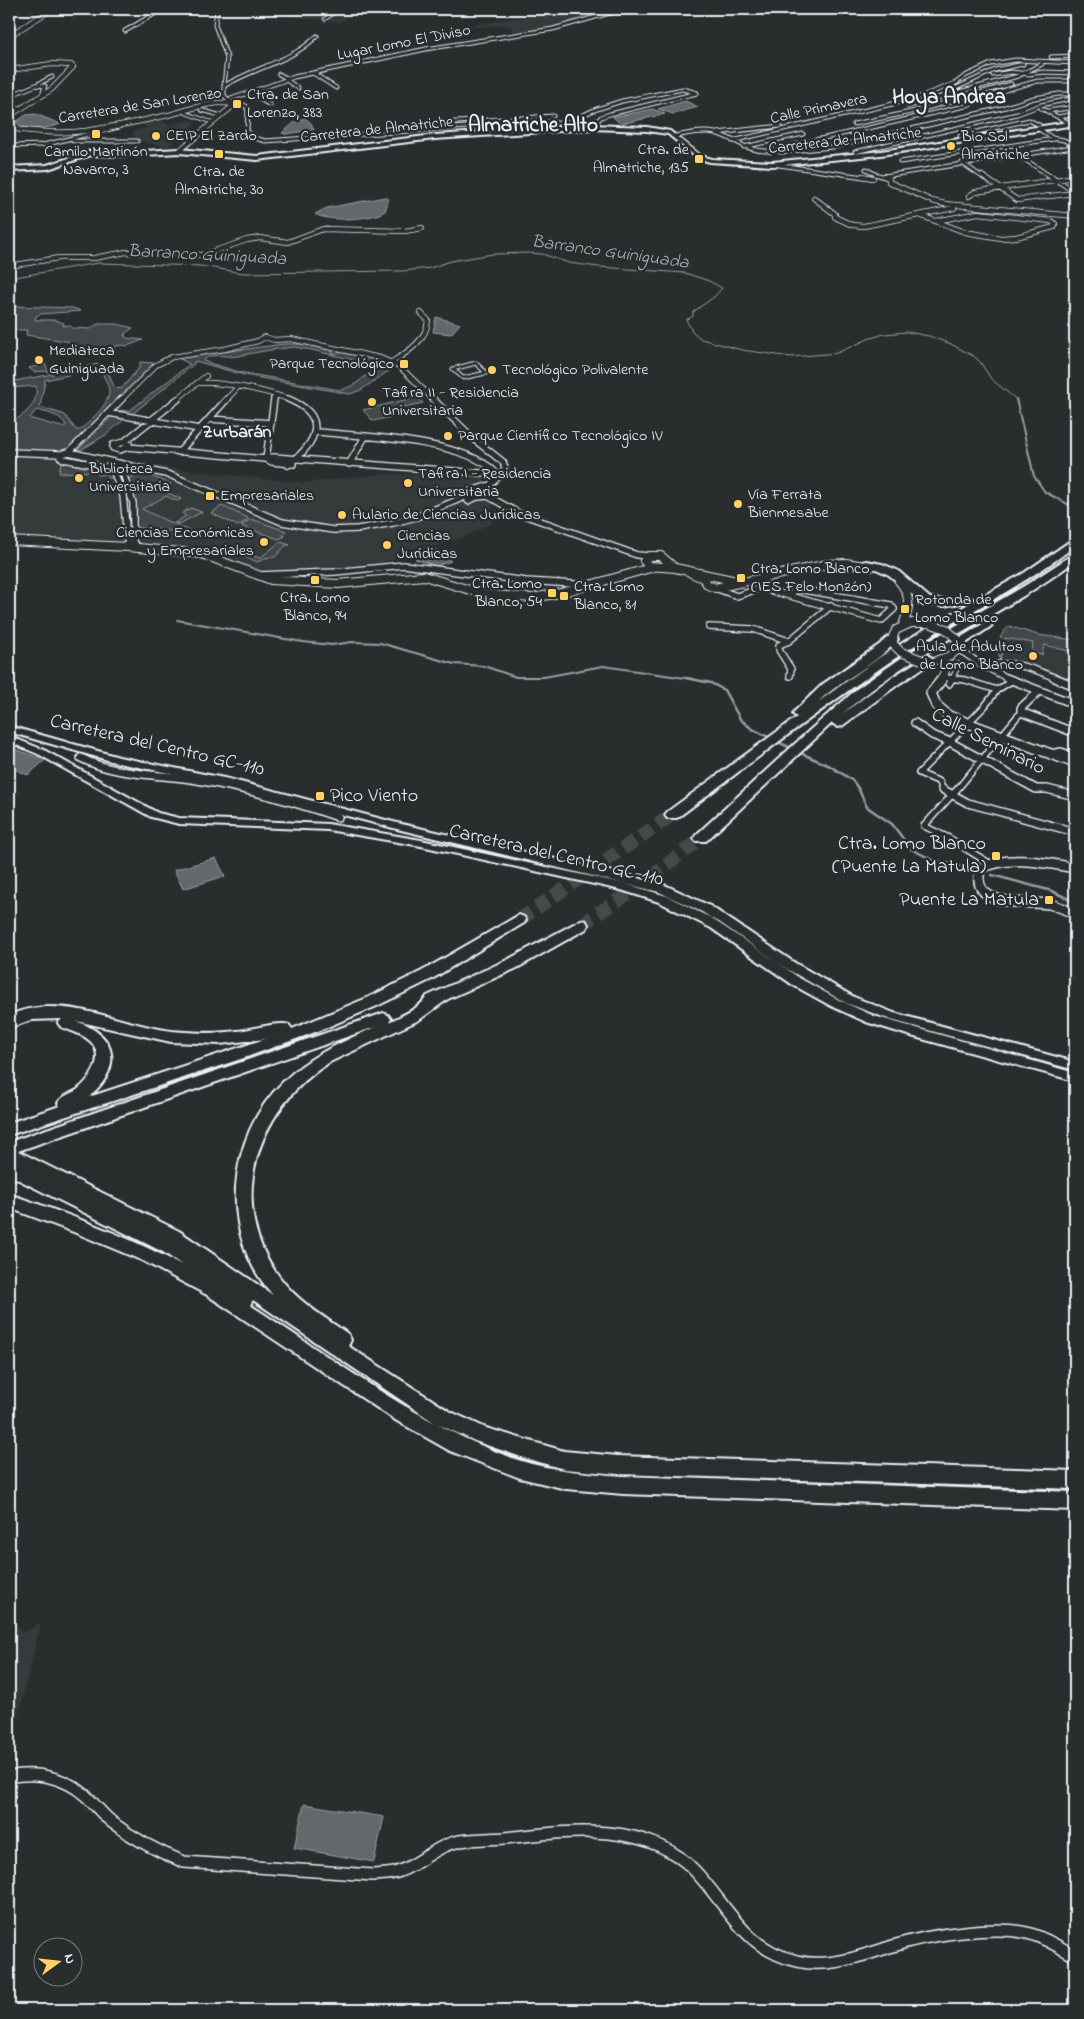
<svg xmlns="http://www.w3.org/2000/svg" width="1084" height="2019" font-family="'Indie Flower',sans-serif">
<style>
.built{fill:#363a3b}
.green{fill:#424648;stroke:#959ca0;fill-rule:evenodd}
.water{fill:#63686b;stroke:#989fa3}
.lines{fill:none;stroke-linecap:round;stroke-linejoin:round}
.stream-far2{stroke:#989fa3;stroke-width:1}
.stream-far1{stroke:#989fa3;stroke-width:2}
.stream{stroke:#989fa3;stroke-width:2.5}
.motorway-tunnel{stroke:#464a4c;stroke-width:14;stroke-dasharray:14 7;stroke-linecap:butt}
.pedestrian-far3-casing{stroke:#e8f1f8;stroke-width:4.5}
.pedestrian-far2-casing{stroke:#e8f1f8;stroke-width:5}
.pedestrian-far1-casing{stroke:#e8f1f8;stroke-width:6}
.pedestrian-casing{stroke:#e8f1f8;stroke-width:8}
.minor-far4-casing{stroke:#e8f1f8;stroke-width:5}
.minor-far3-casing{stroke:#e8f1f8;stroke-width:6}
.minor-far2-casing{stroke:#e8f1f8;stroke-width:8}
.minor-far1-casing{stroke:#e8f1f8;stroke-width:10}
.minor-casing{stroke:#e8f1f8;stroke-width:14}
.tertiary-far2-casing{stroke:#e8f1f8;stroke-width:6}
.tertiary-far1-casing{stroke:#e8f1f8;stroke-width:10}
.tertiary-casing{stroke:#e8f1f8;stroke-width:12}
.secondary-casing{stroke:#e8f1f8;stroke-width:4}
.motorway-casing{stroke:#e8f1f8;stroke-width:4}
.pedestrian-far3{stroke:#2a2d2e;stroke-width:2.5}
.pedestrian-far2{stroke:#2a2d2e;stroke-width:3}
.pedestrian-far1{stroke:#2a2d2e;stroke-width:4}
.pedestrian{stroke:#2a2d2e;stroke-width:5}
.minor-far4{stroke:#2a2d2e;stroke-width:3}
.minor-far3{stroke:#2a2d2e;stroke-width:4.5}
.minor-far2{stroke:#2a2d2e;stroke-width:5.5}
.minor-far1{stroke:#2a2d2e;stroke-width:7}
.minor{stroke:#2a2d2e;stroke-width:11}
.tertiary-far2{stroke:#2a2d2e;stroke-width:4.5}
.tertiary-far1{stroke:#2a2d2e;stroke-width:8}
.tertiary{stroke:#2a2d2e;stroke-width:9}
.secondary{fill:#2a2d2e;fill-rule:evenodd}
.motorway{fill:#2a2d2e;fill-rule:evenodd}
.tertiary-bridge-casing{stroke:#e8f1f8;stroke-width:10;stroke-linecap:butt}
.tertiary-bridge{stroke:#2a2d2e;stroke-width:8}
.poi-dot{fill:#ffd166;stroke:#2a2d2e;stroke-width:2}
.labels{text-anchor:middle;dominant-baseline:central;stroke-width:5;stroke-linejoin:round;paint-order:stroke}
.far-street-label{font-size:16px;fill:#e8f1f8;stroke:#2a2d2e}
.far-poi-label{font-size:16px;fill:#e8f1f8;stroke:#2a2d2e;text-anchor:start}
.far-water-label{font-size:18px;font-style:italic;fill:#acb3b9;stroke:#2a2d2e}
.far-neighbourhood-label{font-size:18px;font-weight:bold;fill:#e8f1f8;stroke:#2a2d2e}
.street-label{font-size:20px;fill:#e8f1f8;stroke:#2a2d2e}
.poi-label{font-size:20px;fill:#e8f1f8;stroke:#2a2d2e;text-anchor:end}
.far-district-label{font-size:21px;font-weight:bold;fill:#e8f1f8;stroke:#2a2d2e}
</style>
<rect width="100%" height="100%" fill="#2a2d2e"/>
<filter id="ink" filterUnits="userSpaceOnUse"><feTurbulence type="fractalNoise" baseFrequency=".02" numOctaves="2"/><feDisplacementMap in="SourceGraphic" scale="10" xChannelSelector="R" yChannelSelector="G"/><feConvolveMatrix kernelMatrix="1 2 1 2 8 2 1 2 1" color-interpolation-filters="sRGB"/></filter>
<g filter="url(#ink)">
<!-- built -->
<path class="built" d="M297 9H358L340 22 286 16Z
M543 9H619L551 29 515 35 510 25 479 27 467 26 535 15 531 12Z
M159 120 169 125 190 120 196 123 172 140 173 144 167 147 162 148 161 146 135 140 133 131 148 128 142 124Z
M9 451H80L176 469 303 483 380 474 491 475 492 523 462 538 377 564 335 571 263 575 210 555 9 543Z
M1004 638 1046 645 1068 651 1072 645 1075 646V687L1072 686 1073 683 1026 665 1000 661Z
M9 1613 22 1633 41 1623 9 1752Z"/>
<!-- green -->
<path class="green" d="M9 306 73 308 81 311 40 314 36 316 35 320H55L64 323 63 326 69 325 73 328 90 329 98 324H117L133 328 124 334 126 335 124 336 126 338 143 340 127 346C116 342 108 353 97 354L95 350 73 349 72 342 26 335 27 330H11L13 326 9 329Z
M284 344H302L333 351 332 353 336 354 339 352C353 355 383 358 393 368L361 390 350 394 244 375 195 361 194 364 131 415 116 411 117 410 129 411 190 364 178 358ZM294 347 312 350 373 365C370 376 350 389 339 390L239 372 203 361C212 351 226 358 238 356 256 352 275 349 294 347Z
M140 362 154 363 66 450 59 452 9 451V424C24 415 39 405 36 386L9 388V382L53 374 45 371 34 372 29 368 45 364 49 372H56L99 364 103 365 102 368 111 367 109 374 114 387 121 389 140 367ZM101 368C102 376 109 383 109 391 110 404 89 422 80 430H76L65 415 40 407 45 380ZM36 410C45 412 63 415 66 426L61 427 32 419 30 418Z
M417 397 423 403 395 409 400 415 373 421 363 410Z
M112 416 126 418 107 434 81 450H78Z
M61 462 106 471 113 478H107V474L98 475V471L59 473Z
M141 473H152L151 476 171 484 161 490 181 499 177 501 166 496 142 509 173 524 186 516 182 513 191 508 202 512 181 523 175 524 190 531 187 533 136 527V506L128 479Z
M222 506 248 518V519L238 526 211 513Z
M251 519 286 531 283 535 285 536 279 539 241 526Z
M280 542 290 545H286L275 557 265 558 258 562 231 552 242 554 244 553 260 558Z
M1009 626 1038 635 1075 640V646L1072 645 1069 651 1044 645 1042 655 1032 653 1033 643 1005 638 1000 661C997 643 997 639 1009 626Z"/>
<!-- water -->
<path class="water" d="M686 101 698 107 673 114 658 109Z
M653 109 665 114 621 124 613 117Z
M35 114 61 124C49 128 25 133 16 122L26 115Z
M305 118 311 123 314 130 285 134 282 133 294 123Z
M385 197 389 199 385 211C373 220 327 222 315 214L327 208Z
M436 317 460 324 451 334 433 332Z
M436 550 451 561 436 566 415 559Z
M9 747 45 760 28 775 9 767Z
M216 858 225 876 183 889 174 870Z
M304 1804 384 1817 374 1862 294 1848Z"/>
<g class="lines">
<!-- stream-far2 -->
<path class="stream-far2" d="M9 278 98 263 201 266 243 273 403 271 430 268 451 261 493 254 529 253 542 254 569 263 599 267 685 273 709 281 722 288 714 297 693 312V316L686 320 693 332 701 339 742 350 791 357 837 353 868 339 884 334 907 332 929 336 951 344 975 357 981 363 991 379 1017 400"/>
<!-- stream-far1 -->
<path class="stream-far1" d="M1016 399 1034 476 1045 492 1075 508
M177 620 303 642 332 645 352 642 380 643 454 664 484 666 516 677H544L603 666 692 679"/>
<!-- stream -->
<path class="stream" d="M686 678 711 683 724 690 740 719 752 729 771 738
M776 741 793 749
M798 752 830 766 852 780 858 788 867 807 892 824 911 849 933 860 965 867
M992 875 1052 891 1075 902"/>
<!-- motorway-tunnel -->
<path class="motorway-tunnel" d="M519 920 672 815
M581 925 645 882 701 838"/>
<defs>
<path id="pedestrian-far3" d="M325 19 339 9
M201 110 219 115
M186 113 211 122"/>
<path id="pedestrian-far2" d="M476 363 486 373 463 378 453 369Z"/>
<path id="pedestrian-far1" d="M943 677 957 679
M952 679 959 664"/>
<path id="pedestrian" d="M948 678 965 680 997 690
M949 684 953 678
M942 789 940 782 919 773 985 706 997 690 1013 680
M989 863 947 837 924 826 960 786 1021 712"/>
<path id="minor-far4" d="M217 9 215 25 227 57 224 86
M125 31 163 9
M1051 57 1075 56
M313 73 336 88
M279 74 288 79
M993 75 1011 72 1029 74 1043 72 1075 73
M286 80 298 88
M36 85 52 77
M952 90 995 70 1023 64
M249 93 270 105
M9 96 36 85 45 86 42 96
M230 103 231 99 294 77 426 49 553 29 624 9
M230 103 235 102 246 106 248 111 247 131 255 138 265 141 538 122 592 125
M230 103 224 95V86C255 67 291 62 317 36
M908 106 1018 76 1042 64
M1041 108 1071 124
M1048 111 1075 107
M1058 117 1075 114
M568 122 594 110 622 101 683 89 697 93
M854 124 920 110 1011 84
M592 127 601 117 610 114 697 93
M416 128 410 125 553 116 543 120
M1039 129 1054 139
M717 133 780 126
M675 136C688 134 702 130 715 133 734 138 747 152 768 151
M960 136 1029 120 1039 125
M73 141H137
M732 141 914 99 956 83 965 76 991 64 1016 60 1075 63
M9 146 43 145 119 127 118 125
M744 147 803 134
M771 152 768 151 965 106 1008 89 1038 81H1075
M780 152 833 147 1002 108 1034 98 1059 94H1075
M855 152 1017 114 1041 105 1075 98
M1018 155 1053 178
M900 162 1054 139
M962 163 984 178
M772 164 871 178
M866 169 875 174 888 178
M884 176 1073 147V145L1064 140 1052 138
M1070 178 1075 177"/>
<path id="minor-far3" d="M862 176 873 178
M884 176 889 178V182L932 201 945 204 1075 216
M982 176 1017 200 1075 193
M1051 176 1075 192
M969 196 975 192 1075 177
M814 198 835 214V217L852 225 864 226 954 208
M919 215 965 232 1001 238 1016 237 1054 227 1055 224 1051 221 978 213 936 221
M9 266 59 258H94L126 252 203 255 247 240 260 238 288 242 323 229 405 231 422 228
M392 362C408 352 427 340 428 320L421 313
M197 383C222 381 267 391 291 400
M121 400 156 365 172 357 225 349 258 341 265 337 274 340 291 339 380 358 399 366 434 400
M176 400 206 376
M226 400 238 387
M274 400 275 395"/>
<path id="minor-far2" d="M274 399 266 459 272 462 293 464
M288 399C330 416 317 443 288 465
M109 413 199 429
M209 419 271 423
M124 442 178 399
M124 442 129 444 128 447 120 450 113 448V445Z
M128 447 266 459 273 457 481 473 494 471C463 440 362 436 317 432
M9 452 61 454 69 452
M69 452 170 475 282 522 333 530 358 529 393 523 416 517 472 494 474 490 490 485 504 471 505 468 503 462 475 440 433 399
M69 452 122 399
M179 452 227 399
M61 454 60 457 64 459 106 467 116 466
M120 464 133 503V542L139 549
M349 464 365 437
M112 467 123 496 128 547
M468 501 477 497 488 496 518 513 637 555 649 556
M259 575 335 572 404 565 526 581 590 585
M715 588 737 596 760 588 790 596
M794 590H804L891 605 894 609 881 621 790 596Z
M709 627 753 629 789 641
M958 649 982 665 1009 679
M987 667C1011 659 1035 669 1058 679
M790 676 791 669 779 650V645L789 641 831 606"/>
<path id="minor-far1" d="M1006 678 1075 704
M1055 678 1070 684
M1039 691 1021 708V712L1075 733
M915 723 932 735 950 742 1036 789H1047L1075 796
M1051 754 1061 752 1075 757
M81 758C116 776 159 774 197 780 245 788 292 801 338 817
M942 789 968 803 1075 832"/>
<path id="minor" d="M9 1777C36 1771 64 1777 85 1795 95 1804 102 1815 113 1823 134 1839 159 1852 184 1862L373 1875C382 1874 391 1875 400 1871 421 1863 437 1845 460 1841 475 1839 490 1839 505 1838 567 1831 647 1820 695 1871 729 1907 744 1949 797 1961 828 1969 864 1955 893 1946 927 1935 997 1924 1031 1934 1047 1939 1061 1948 1075 1956"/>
<path id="tertiary-far2" d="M9 36 52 9
M9 70 52 64 71 65 73 67 52 89 9 116
M9 128C34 132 59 134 85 131 111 127 138 122 164 116 183 112 216 98 234 105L179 151"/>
<path id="tertiary-far1" d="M9 541 128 547 202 554 271 580 338 584 424 576 483 594 531 598 561 593 654 567
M649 556H661L675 568 649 566 644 561Z
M675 568 737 581
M691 573 703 578 708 585 715 588 828 564 846 563 871 567
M899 581C911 595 910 608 903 625
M894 645 892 639 896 630 911 623H929
M938 660 950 656 956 651 957 639
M942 679 945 671 943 659"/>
<path id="tertiary" d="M943 678 931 693 936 705 949 716 1075 763
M1075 868C1046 863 1007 854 980 869 970 909 1026 901 1049 904 1058 906 1067 910 1075 914"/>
<path id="secondary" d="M1075 121V125L881 155 772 166 710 162 697 158 668 134 647 131 592 129 435 139 257 160 179 153 127 156 91 155 48 169 9 171V167L47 165 91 151 127 152 179 149 257 156 435 135 592 125 647 127 670 131 701 156 712 159 772 162 881 151Z
M9 726 119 757 229 779 397 823 631 876 667 886 710 906 795 963 854 997 894 1013 1075 1062V1070L891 1020 846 1003 787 969 702 912 659 892 397 829 229 785 118 763 9 732Z
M9 736 44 750 158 813 179 818 328 824 421 840 626 884 667 896 719 922 801 979 839 1000 874 1016 1075 1073V1081L911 1036 866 1022 831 1006 793 985 711 928 659 902 621 890 421 846 328 830 179 824 151 817 38 754 9 742Z"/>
<path id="motorway" d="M1075 538V546C1017 591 949 621 888 663 816 712 747 766 677 818H667L665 815 667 812 797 717 793 714 795 711 823 684 879 645 888 637H896L898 639C880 662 841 680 818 702L880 657 933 624 1024 573Z
M1075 553V561C1025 599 969 626 916 659 890 675 866 694 842 714L892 677 925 657 929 656 935 660 900 683 842 726 838 727 832 723 706 841H696L694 838 696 835 811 729 858 688 907 654 1026 585Z
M867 561 882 564 897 570 930 598 944 600 967 596 973 599 971 601 944 606 922 603 889 575 876 569 858 567 856 565 858 563Z
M986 622 992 625 990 627 963 645H955L953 643 955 641Z
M519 915 524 917 526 920 524 923 432 979 377 1006 318 1031 244 1058 9 1135V1123L60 1106 58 1103C62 1096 70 1094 77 1090 90 1080 105 1059 92 1043 84 1034 71 1031 61 1027L58 1023 62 1019 31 1020 9 1028V1016L12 1014C64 993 120 1025 172 1031 194 1033 215 1034 237 1031 251 1030 277 1021 289 1025L292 1029 367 998 422 971ZM76 1021 171 1042 220 1044 265 1039 89 1097C123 1067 118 1036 76 1021Z
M581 920 586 921 588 925 586 929 517 968 448 999 419 1020 330 1062C255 1109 224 1206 281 1279 298 1302 326 1318 348 1334L351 1340 348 1346 449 1411 486 1428 564 1451 618 1456 1075 1471V1489L618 1474 564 1469 524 1458 475 1441 435 1423 253 1300 250 1305C335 1360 422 1427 518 1460 552 1471 588 1473 623 1476L1075 1492V1510L623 1494 566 1489 520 1478 450 1451 397 1421 207 1295 143 1261 76 1233 9 1208V1194C68 1214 127 1236 182 1265L163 1252 9 1175V1142L378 1015 383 1013 388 1015 391 1019 389 1022C402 1015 420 1009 427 996L507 960ZM378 1026C344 1041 310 1055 283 1082 226 1138 218 1235 273 1295L179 1231 18 1151Z"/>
</defs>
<!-- pedestrian-far3 casing -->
<use href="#pedestrian-far3" class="pedestrian-far3-casing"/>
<!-- pedestrian-far2 casing -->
<use href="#pedestrian-far2" class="pedestrian-far2-casing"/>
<!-- pedestrian-far1 casing -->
<use href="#pedestrian-far1" class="pedestrian-far1-casing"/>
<!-- pedestrian casing -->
<use href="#pedestrian" class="pedestrian-casing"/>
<!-- minor-far4 casing -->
<use href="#minor-far4" class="minor-far4-casing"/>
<!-- minor-far3 casing -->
<use href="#minor-far3" class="minor-far3-casing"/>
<!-- minor-far2 casing -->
<use href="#minor-far2" class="minor-far2-casing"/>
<!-- minor-far1 casing -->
<use href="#minor-far1" class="minor-far1-casing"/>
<!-- minor casing -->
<use href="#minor" class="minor-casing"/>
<!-- tertiary-far2 casing -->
<use href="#tertiary-far2" class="tertiary-far2-casing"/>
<!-- tertiary-far1 casing -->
<use href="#tertiary-far1" class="tertiary-far1-casing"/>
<!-- tertiary casing -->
<use href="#tertiary" class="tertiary-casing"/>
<!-- secondary casing -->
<use href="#secondary" class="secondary-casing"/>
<!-- motorway casing -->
<use href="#motorway" class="motorway-casing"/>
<!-- pedestrian-far3 -->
<use href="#pedestrian-far3" class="pedestrian-far3"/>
<!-- pedestrian-far2 -->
<use href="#pedestrian-far2" class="pedestrian-far2"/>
<!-- pedestrian-far1 -->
<use href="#pedestrian-far1" class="pedestrian-far1"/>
<!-- pedestrian -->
<use href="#pedestrian" class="pedestrian"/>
<!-- minor-far4 -->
<use href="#minor-far4" class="minor-far4"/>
<!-- minor-far3 -->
<use href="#minor-far3" class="minor-far3"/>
<!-- minor-far2 -->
<use href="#minor-far2" class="minor-far2"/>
<!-- minor-far1 -->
<use href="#minor-far1" class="minor-far1"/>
<!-- minor -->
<use href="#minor" class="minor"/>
<!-- tertiary-far2 -->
<use href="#tertiary-far2" class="tertiary-far2"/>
<!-- tertiary-far1 -->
<use href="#tertiary-far1" class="tertiary-far1"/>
<!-- tertiary -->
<use href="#tertiary" class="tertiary"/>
<!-- secondary -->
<use href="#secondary" class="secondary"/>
<!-- motorway -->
<use href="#motorway" class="motorway"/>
<defs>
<path id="tertiary-bridge" d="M929 623 946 629 957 639
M894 645 901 652 922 660"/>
</defs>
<!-- tertiary-bridge casing -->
<use href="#tertiary-bridge" class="tertiary-bridge-casing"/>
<!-- tertiary-bridge -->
<use href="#tertiary-bridge" class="tertiary-bridge"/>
</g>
</g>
<!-- markers -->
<g class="poi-dot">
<rect x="232" y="99" width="10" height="10" rx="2.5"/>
<rect x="91" y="129" width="10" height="10" rx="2.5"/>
<circle cx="156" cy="136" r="5"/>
<circle cx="951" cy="146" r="5"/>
<rect x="214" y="149" width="10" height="10" rx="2.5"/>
<rect x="694" y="154" width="10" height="10" rx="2.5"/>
<circle cx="39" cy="360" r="5"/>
<rect x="399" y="359" width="10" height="10" rx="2.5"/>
<circle cx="492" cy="370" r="5"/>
<circle cx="372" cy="402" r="5"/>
<circle cx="448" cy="436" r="5"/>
<circle cx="79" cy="478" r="5"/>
<circle cx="408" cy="483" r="5"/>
<rect x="205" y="491" width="10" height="10" rx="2.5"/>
<circle cx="738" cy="504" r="5"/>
<circle cx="342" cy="515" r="5"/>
<circle cx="264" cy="542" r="5"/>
<circle cx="387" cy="545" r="5"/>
<rect x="736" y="573" width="10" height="10" rx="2.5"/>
<rect x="310" y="575" width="10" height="10" rx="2.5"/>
<rect x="547" y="588" width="10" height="10" rx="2.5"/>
<rect x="559" y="591" width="10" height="10" rx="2.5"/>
<rect x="900" y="604" width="10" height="10" rx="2.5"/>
<circle cx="1033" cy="656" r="5"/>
<rect x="315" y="791" width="10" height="10" rx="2.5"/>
<rect x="991" y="851" width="10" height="10" rx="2.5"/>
<rect x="1044" y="895" width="10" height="10" rx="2.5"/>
</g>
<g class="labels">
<!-- far-street labels -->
<g class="far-street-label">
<text transform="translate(404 43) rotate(-11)">Lugar Lomo El Diviso</text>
<text transform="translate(140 106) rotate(-9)">Carretera de San Lorenzo</text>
<text transform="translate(819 109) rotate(-12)">Calle Primavera</text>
<text transform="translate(377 130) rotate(-6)">Carretera de Almatriche</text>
<text transform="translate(845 141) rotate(-6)">Carretera de Almatriche</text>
</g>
<!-- far-poi labels -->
<g class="far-poi-label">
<text x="247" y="95">Ctra. de San<tspan x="247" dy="18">Lorenzo, 383</tspan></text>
<text x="166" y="136">CEIP El Zardo</text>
<text x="961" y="137">Bio Sol<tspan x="961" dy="18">Almatriche</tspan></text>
<text x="689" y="150" text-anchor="end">Ctra. de<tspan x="689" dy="18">Almatriche, 135</tspan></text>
<text x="96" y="152" text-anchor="middle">Camilo Martinón<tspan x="96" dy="18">Navarro, 3</tspan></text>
<text x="219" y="172" text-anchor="middle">Ctra. de<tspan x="219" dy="18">Almatriche, 30</tspan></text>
<text x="49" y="351">Mediateca<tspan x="49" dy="18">Guiniguada</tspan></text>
<text x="394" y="364" text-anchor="end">Parque Tecnológico</text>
<text x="502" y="370">Tecnológico Polivalente</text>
<text x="382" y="393">Tafira II - Residencia<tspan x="382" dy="18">Universitaria</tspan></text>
<text x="458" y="436">Parque Científico Tecnológico IV</text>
<text x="89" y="469">Biblioteca<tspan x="89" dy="18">Universitaria</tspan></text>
<text x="418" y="474">Tafira I - Residencia<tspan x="418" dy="18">Universitaria</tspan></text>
<text x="748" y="495">Vía Ferrata<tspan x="748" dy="18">Bienmesabe</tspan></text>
<text x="220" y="496">Empresariales</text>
<text x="352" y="515">Aulario de Ciencias Jurídicas</text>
<text x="254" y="533" text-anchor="end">Ciencias Económicas<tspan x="254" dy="18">y Empresariales</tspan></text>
<text x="397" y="536">Ciencias<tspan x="397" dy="18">Jurídicas</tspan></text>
<text x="751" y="569">Ctra. Lomo Blanco<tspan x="751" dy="18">(IES Felo Monzón)</tspan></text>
<text x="542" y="584" text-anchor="end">Ctra. Lomo<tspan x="542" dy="18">Blanco, 54</tspan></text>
<text x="574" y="587">Ctra. Lomo<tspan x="574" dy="18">Blanco, 81</tspan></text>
<text x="315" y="598" text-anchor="middle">Ctra. Lomo<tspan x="315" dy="18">Blanco, 94</tspan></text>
<text x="915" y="600">Rotonda de<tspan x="915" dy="18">Lomo Blanco</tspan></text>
<text x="1023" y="647" text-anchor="end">Aula de Adultos<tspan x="1023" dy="18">de Lomo Blanco</tspan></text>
</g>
<!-- far-water labels -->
<g class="far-water-label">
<text transform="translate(610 253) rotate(8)">Barranco Guiniguada</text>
<text transform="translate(207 256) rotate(3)">Barranco Guiniguada</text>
</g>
<!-- far-neighbourhood labels -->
<g class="far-neighbourhood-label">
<text x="237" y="433">Zurbarán</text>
</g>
<!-- street labels -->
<g class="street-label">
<text transform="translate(988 742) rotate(27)">Calle Seminario</text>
<text transform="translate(157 746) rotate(13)">Carretera del Centro GC-110</text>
<text transform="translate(556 856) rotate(13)">Carretera del Centro GC-110</text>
</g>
<!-- poi labels -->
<g class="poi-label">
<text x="330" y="796" text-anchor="start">Pico Viento</text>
<text x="986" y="844">Ctra. Lomo Blanco<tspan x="986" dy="23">(Puente La Matula)</tspan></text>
<text x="1039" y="900">Puente La Matula</text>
</g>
<!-- far-district labels -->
<g class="far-district-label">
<text x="949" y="98">Hoya Andrea</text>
<text x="533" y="126">Almatriche Alto</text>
</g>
</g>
<!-- margin -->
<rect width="1084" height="2019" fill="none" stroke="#2a2d2e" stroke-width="30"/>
<rect x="15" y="15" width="1054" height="1989" fill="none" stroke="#e8f1f8" stroke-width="2" filter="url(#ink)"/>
<!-- north arrow -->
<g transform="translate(58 1962) rotate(75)"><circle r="24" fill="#2a2d2e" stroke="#767b7f"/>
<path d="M0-4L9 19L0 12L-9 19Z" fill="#ffd166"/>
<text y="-8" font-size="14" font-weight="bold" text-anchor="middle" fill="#e8f1f8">N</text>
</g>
</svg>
